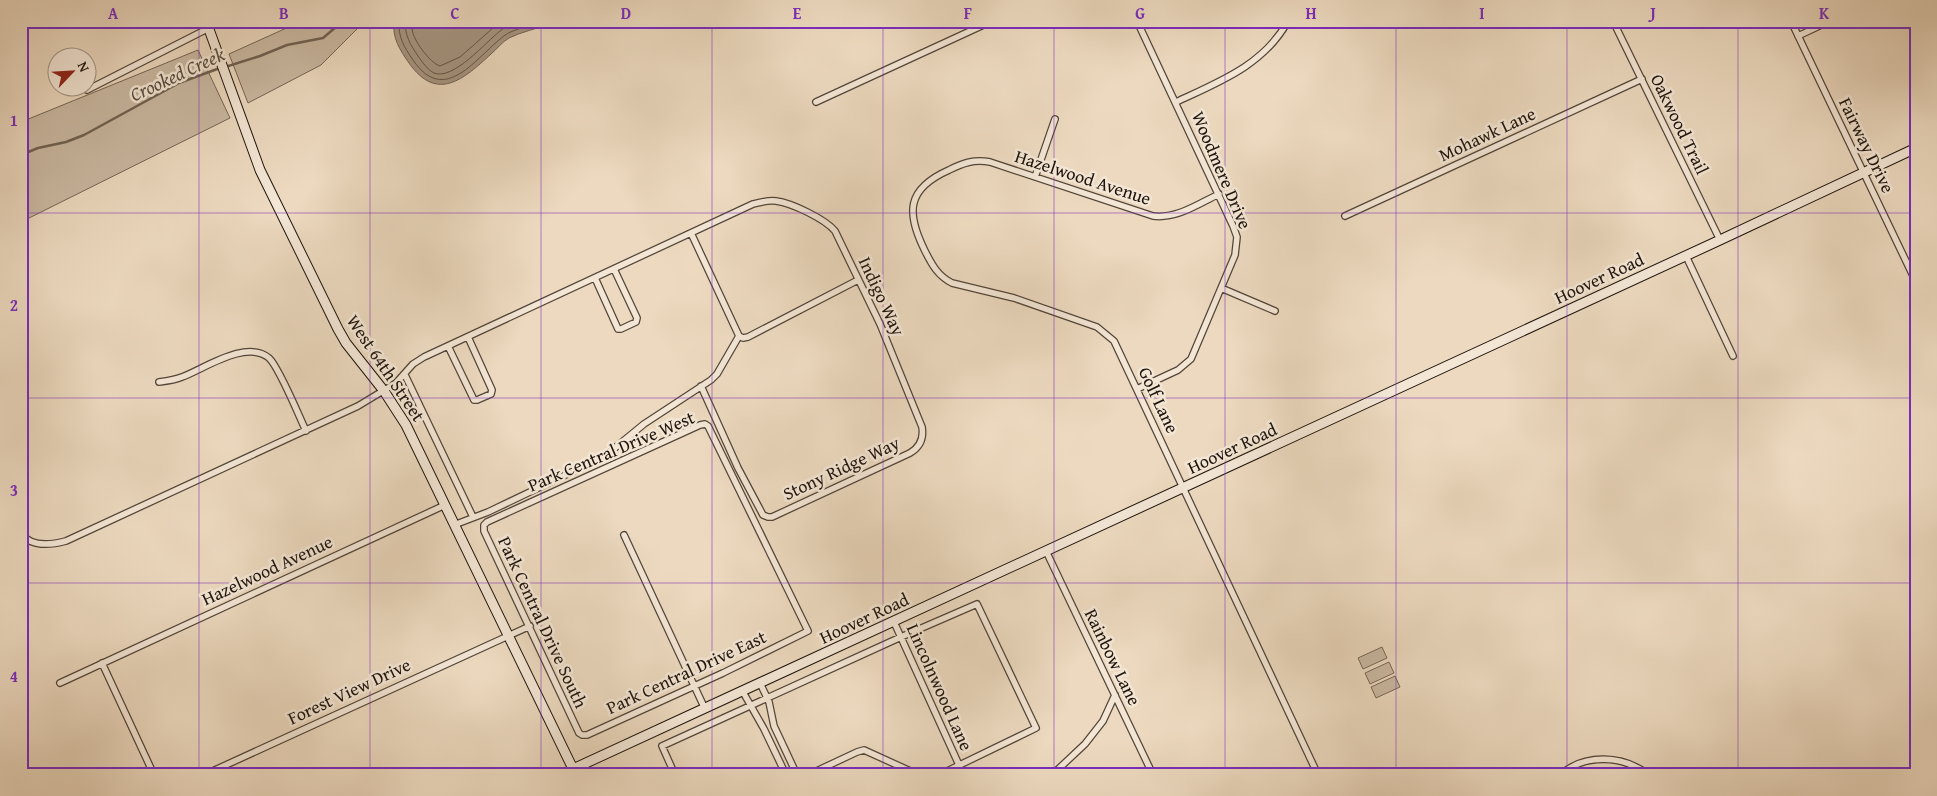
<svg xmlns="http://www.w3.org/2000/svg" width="1937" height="796" font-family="'Gentium Book Plus',serif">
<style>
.green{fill:#c9b8a1;stroke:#746656}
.water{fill:#a69682;stroke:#706253}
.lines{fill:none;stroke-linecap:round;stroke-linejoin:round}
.shore{stroke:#625547;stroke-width:1}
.stream{stroke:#706253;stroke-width:2.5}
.street-casing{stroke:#524539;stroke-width:8}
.secondary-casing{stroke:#1e140c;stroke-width:11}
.street{stroke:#f3e6d5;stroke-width:5.5}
.secondary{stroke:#f3e6d5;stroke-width:9}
.grid{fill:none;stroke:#7b2cbf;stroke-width:1;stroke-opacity:0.55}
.labels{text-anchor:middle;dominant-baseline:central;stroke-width:5;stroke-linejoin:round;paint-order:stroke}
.street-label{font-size:18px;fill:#1e140c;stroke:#f3e6d5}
.water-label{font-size:19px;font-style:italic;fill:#5b4e41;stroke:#f3e6d5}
.neatline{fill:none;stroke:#7b2cbf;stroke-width:2}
.grid-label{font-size:16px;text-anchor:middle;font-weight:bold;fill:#7b2cbf}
</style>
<rect width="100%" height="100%" fill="#ecd9bf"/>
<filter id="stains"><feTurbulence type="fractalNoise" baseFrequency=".004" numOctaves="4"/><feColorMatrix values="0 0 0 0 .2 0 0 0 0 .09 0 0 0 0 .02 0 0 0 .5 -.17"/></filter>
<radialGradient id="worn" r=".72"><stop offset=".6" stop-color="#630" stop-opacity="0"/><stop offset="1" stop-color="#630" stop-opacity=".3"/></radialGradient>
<!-- green -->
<path class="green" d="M302 21H365L321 65 248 103 229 54Z
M198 50 230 118 21 222V122Z
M1382 647 1387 658 1363 669 1358 658Z
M1389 662 1394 673 1370 684 1365 673Z
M1395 676 1400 687 1376 698 1371 687Z"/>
<!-- water -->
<path class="water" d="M394 21H551L549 24C536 29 521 32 509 38 502 42 497 49 491 54 464 79 437 103 409 63 400 50 392 38 394 21Z"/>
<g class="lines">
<!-- shore -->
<path class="shore" d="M399 21C398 37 404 47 413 60 445 107 476 57 504 36 512 29 532 26 543 21
M405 21C405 36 410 44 418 56 422 62 428 70 434 73 453 81 487 41 500 31 507 25 518 24 526 21
M413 21C413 24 412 27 412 29 413 40 430 63 440 66L460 57 501 21"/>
<!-- stream -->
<path class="stream" d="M225 67 260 56 287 45 323 38 343 21
M21 155 38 148 66 142 84 135 179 83 220 68"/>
<defs>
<path id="street" d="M1613 21 1720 240
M1791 21 1916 282
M1798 36 1830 21
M87 90 209 28
M816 102 992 21
M1176 102C1219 82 1264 65 1288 21
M1035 177 1055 119
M1219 194C1198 204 1177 219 1153 216L990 162C974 159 963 163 949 170 906 189 906 213 925 251 932 265 938 276 952 283L1014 298 1097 327 1114 341 1318 775
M1345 216 1642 79
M691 233 739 336
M1686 256 1733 356
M595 278 618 329H621L636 322 637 318 614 269
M1221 288 1275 311
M739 336 743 338 748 337 858 280
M448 346 474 400H477L491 394 492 390 468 337
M405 375 473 517
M159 382C167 381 175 380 182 377 204 369 246 339 269 358 279 367 299 416 306 431
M1137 389 1178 370 1191 359 1235 255 1237 237 1233 226 1137 21
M705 424 708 426 808 631 723 673 587 735H582L579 733 484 531V525L487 522 700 425Z
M454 525 488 512 605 456 644 424 711 380 717 374 739 336
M21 533C31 548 51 545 66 541L358 406 396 383 413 364 424 357 753 204C761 202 768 200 776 201 792 203 825 219 835 231L880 324 922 427C924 439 920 447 910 453L772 517H768L763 515 738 468 701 386
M624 535 705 709
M1046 551 1153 775
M894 622 959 765
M102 663 154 775
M60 683 445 505
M760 683 769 702 774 726 797 775
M743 692 764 729 786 775
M21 699H24
M204 775 530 626
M675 775 662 746 901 637 977 604 1036 728 939 775
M808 775 857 752 864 750 919 775
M1052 775 1085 744 1103 721 1115 695
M1560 775C1585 753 1623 755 1649 775"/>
<path id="secondary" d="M206 21 260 170 338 329 346 343 384 391 406 425 576 775
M560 775 1720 240 1916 148"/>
</defs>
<!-- street casing -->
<use href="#street" class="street-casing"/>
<!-- secondary casing -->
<use href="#secondary" class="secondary-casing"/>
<!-- street -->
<use href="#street" class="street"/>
<!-- secondary -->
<use href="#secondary" class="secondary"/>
</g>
<!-- grid -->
<path class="grid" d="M199 21V775M370 21V775M541 21V775M712 21V775M883 21V775M1054 21V775M1225 21V775M1396 21V775M1567 21V775M1738 21V775M21 213H1916M21 398H1916M21 583H1916"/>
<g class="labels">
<!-- street labels -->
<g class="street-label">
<text transform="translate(1680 124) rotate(64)">Oakwood Trail</text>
<text transform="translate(1487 134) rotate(-25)">Mohawk Lane</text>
<text transform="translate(1867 145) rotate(64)">Fairway Drive</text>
<text transform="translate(1222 170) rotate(67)">Woodmere Drive</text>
<text transform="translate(1083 177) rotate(18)">Hazelwood Avenue</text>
<text transform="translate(1599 278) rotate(-25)">Hoover Road</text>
<text transform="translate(882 296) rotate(65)">Indigo Way</text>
<text transform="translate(386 368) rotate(56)">West 64th Street</text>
<text transform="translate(1159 400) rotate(65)">Golf Lane</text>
<text transform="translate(1232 448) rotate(-25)">Hoover Road</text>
<text transform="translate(611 451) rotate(-23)">Park Central Drive West</text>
<text transform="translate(841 468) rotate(-25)">Stony Ridge Way</text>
<text transform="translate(267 570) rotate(-25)">Hazelwood Avenue</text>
<text transform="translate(864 618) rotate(-25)">Hoover Road</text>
<text transform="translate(543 622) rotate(65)">Park Central Drive South</text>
<text transform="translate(1113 657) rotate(64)">Rainbow Lane</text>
<text transform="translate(686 672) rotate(-25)">Park Central Drive East</text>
<text transform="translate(940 687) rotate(66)">Lincolnwood Lane</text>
<text transform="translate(349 691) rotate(-25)">Forest View Drive</text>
</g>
<!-- water labels -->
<g class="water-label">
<text transform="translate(177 74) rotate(-25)">Crooked Creek</text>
</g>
</g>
<!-- margin -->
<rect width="1937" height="796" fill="none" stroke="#ecd9bf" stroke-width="55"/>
<!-- north arrow -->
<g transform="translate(72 72) rotate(65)"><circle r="24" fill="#f3e6d5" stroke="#9e9285"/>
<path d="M0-4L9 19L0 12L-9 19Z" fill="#8f2418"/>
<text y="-8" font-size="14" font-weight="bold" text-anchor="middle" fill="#1e140c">N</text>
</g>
<rect x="28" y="28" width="1882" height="740" class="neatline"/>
<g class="grid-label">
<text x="113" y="19">A</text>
<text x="284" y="19">B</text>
<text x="455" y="19">C</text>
<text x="626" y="19">D</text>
<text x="797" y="19">E</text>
<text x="968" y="19">F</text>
<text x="1140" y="19">G</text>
<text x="1311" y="19">H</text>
<text x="1482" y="19">I</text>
<text x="1653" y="19">J</text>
<text x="1824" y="19">K</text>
<text x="14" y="126">1</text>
<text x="14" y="311">2</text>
<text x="14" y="496">3</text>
<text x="14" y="682">4</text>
</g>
<rect width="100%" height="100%" filter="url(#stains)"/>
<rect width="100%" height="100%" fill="url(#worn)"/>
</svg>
